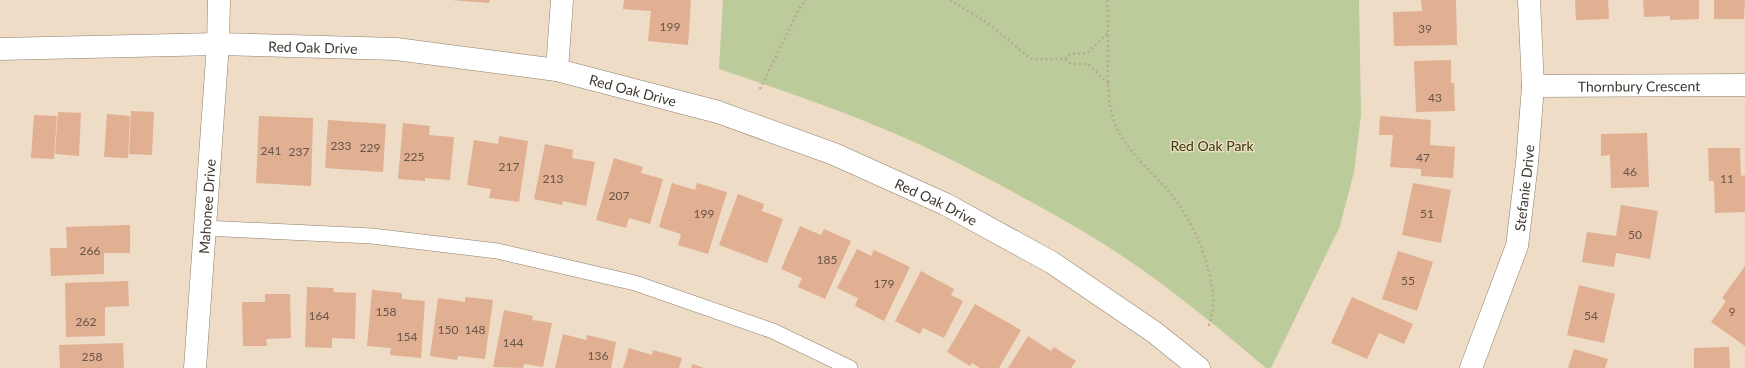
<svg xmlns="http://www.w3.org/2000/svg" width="1745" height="368" font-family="Lato,sans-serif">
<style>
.green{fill:#bbcb99}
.building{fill:#e1af92}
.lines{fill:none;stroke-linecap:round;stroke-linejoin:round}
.lane-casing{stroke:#8f7f6b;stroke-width:16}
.street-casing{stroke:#8f7f6b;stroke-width:23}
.path{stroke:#b8a997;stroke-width:2.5;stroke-dasharray:2 3;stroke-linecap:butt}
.lane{stroke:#fff;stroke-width:15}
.street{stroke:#fff;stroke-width:22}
.labels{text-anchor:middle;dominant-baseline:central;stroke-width:3;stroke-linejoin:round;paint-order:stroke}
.number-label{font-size:12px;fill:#675547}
.street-label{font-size:14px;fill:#3e372e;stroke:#eedcc6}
.park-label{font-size:14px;fill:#323f04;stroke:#eedcc6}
</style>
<rect width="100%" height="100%" fill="#eedcc6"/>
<!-- green -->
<path class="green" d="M723 0H1359L1361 115 1354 172 1340 226 1271 368H1266C1208 319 1149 270 1084 232 1040 206 994 181 948 158 875 122 796 95 719 69Z"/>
<!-- building -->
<path class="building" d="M451 0H490L489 3Z
M624 0H691L688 45 648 41 651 11 623 9Z
M1421 0H1456L1457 45 1394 46 1393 12 1422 11Z
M1575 0H1608L1609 19 1576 20Z
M1643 0H1699V19L1670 20V16L1644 17Z
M1714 0H1745L1744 19H1714Z
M1451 60V83H1454L1455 111 1416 112 1414 61Z
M131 111 154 112 152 155 129 154Z
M58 112 81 113 79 156 55 154Z
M107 114 130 116 128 158 104 157Z
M34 115 57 116 54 159 31 158Z
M259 116 313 118 311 186 256 183Z
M1380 116 1431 120 1430 145 1455 147 1453 178 1421 176V169L1390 167 1393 135H1379Z
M328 120 386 124 383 172 325 168Z
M403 123 430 126 429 135 454 137 450 180 425 178V181L398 179Z
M1647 133 1649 187 1611 188 1610 155 1601 156V134Z
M499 136 528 141 519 202 489 198 491 189 467 185 474 140 498 144Z
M545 144 573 150 572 158 595 162 586 206 563 201 562 205 534 199Z
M1708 148H1740L1741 176 1745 175V212L1715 213 1714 181H1709Z
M614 158 643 167 641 173 663 179 650 224 629 218 626 228 596 220Z
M672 183 695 190 697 183 727 192 708 254 678 245 681 234 659 227Z
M1413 183 1451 190 1441 243 1402 235Z
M738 194 764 204 762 211 783 219 767 263 719 245Z
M1621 205 1658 211 1650 259 1616 253 1614 267 1582 262 1587 232 1616 236Z
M130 225V253H104V274L51 276 50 248H67L66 227Z
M800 226 821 235 824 229 851 241 825 299 798 287 802 278 781 269Z
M857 249 871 256 874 250 910 267 884 321 855 306 858 298 837 288Z
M1398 251 1433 262 1417 311 1382 299Z
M1745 266V346L1711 322 1726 301 1722 298Z
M921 271 954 289 951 295 963 301 944 338 923 328 920 334 895 321Z
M128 281 129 306 105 307V336L66 337 65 283Z
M1579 285 1615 294 1604 343 1567 335Z
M307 287 334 288 333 292 356 293 355 339 332 338V348L305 347Z
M372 290 402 293V299L425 301 421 358 390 355 391 348 367 346Z
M265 294H290L291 338 266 339 267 346H243L242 302H265Z
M465 297 493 300 485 359 458 356 457 360 430 356 438 298 465 302Z
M1352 297 1413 324 1404 344 1379 333 1367 359 1331 343Z
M975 304 1021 330 999 368H980L972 363 970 366 947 352Z
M504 310 533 316 532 320 552 323 543 367 524 364 523 368 493 367Z
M563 334 586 340 587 335 616 342 611 368H555Z
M1028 336 1051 351 1054 347 1076 361 1071 368H1008Z
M123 343 124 368H60L59 345Z
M1729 347 1730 368H1694V348Z
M629 348 652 355 653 350 682 358 679 368H623Z
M1574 349 1608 359 1605 368H1568Z
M693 364 704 368H691Z"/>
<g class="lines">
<defs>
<path id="lane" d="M204 228 372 236 497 251 635 283 773 331 850 368"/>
<g id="street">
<path id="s1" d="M0 49 218 44 396 49 557 70 718 112 834 154 945 204 1051 262 1154 332 1199 368"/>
<path d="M557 70 562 0"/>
<path id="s2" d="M1533 86 1745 85"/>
<path id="s3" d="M195 368 218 44 219 0"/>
<path id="s4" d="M1471 368 1517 246 1527 163 1533 86 1529 0"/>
</g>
</defs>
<!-- lane casing -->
<use href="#lane" class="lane-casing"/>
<!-- street casing -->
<use href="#street" class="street-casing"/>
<!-- path -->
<path class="path" d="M950 0 989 24 1031 59H1065L1071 64H1088L1109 84
M1107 0C1111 38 1103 82 1113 118 1121 146 1148 168 1166 188 1188 214 1203 243 1210 277 1214 294 1215 312 1208 327
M1065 59 1070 54 1087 53 1109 32
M760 89 799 9 806 0"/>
<!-- lane -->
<use href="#lane" class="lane"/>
<!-- street -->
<use href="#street" class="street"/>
</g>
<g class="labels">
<!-- number labels -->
<g class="number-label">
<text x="670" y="26">199</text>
<text x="1425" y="28">39</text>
<text x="1435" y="97">43</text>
<text x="341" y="145">233</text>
<text x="370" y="147">229</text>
<text x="271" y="150">241</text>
<text x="299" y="151">237</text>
<text x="414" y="156">225</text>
<text x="1423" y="157">47</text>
<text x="509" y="166">217</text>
<text x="1630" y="171">46</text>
<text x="553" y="178">213</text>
<text x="1727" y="178">11</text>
<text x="619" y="195">207</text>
<text x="704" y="213">199</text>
<text x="1427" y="213">51</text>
<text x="1635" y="234">50</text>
<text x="90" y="250">266</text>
<text x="827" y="259">185</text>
<text x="1408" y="280">55</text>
<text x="884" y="283">179</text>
<text x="386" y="311">158</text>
<text x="1732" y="311">9</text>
<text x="319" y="315">164</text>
<text x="1591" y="315">54</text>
<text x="86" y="321">262</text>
<text x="448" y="329">150</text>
<text x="475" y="329">148</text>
<text x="407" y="336">154</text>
<text x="513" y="342">144</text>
<text x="598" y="355">136</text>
<text x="92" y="356">258</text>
</g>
<!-- street labels -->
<g class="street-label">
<text stroke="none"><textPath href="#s1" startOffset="313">Red Oak Drive</textPath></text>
<text stroke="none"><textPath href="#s2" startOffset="106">Thornbury Crescent</textPath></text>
<text stroke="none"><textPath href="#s1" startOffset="637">Red Oak Drive</textPath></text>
<text stroke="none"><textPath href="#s4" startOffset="189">Stefanie Drive</textPath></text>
<text stroke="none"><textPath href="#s1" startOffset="961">Red Oak Drive</textPath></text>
<text stroke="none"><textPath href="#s3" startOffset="162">Mahonee Drive</textPath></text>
</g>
<!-- park labels -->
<g class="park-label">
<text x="1212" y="145">Red Oak Park</text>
</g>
</g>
</svg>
